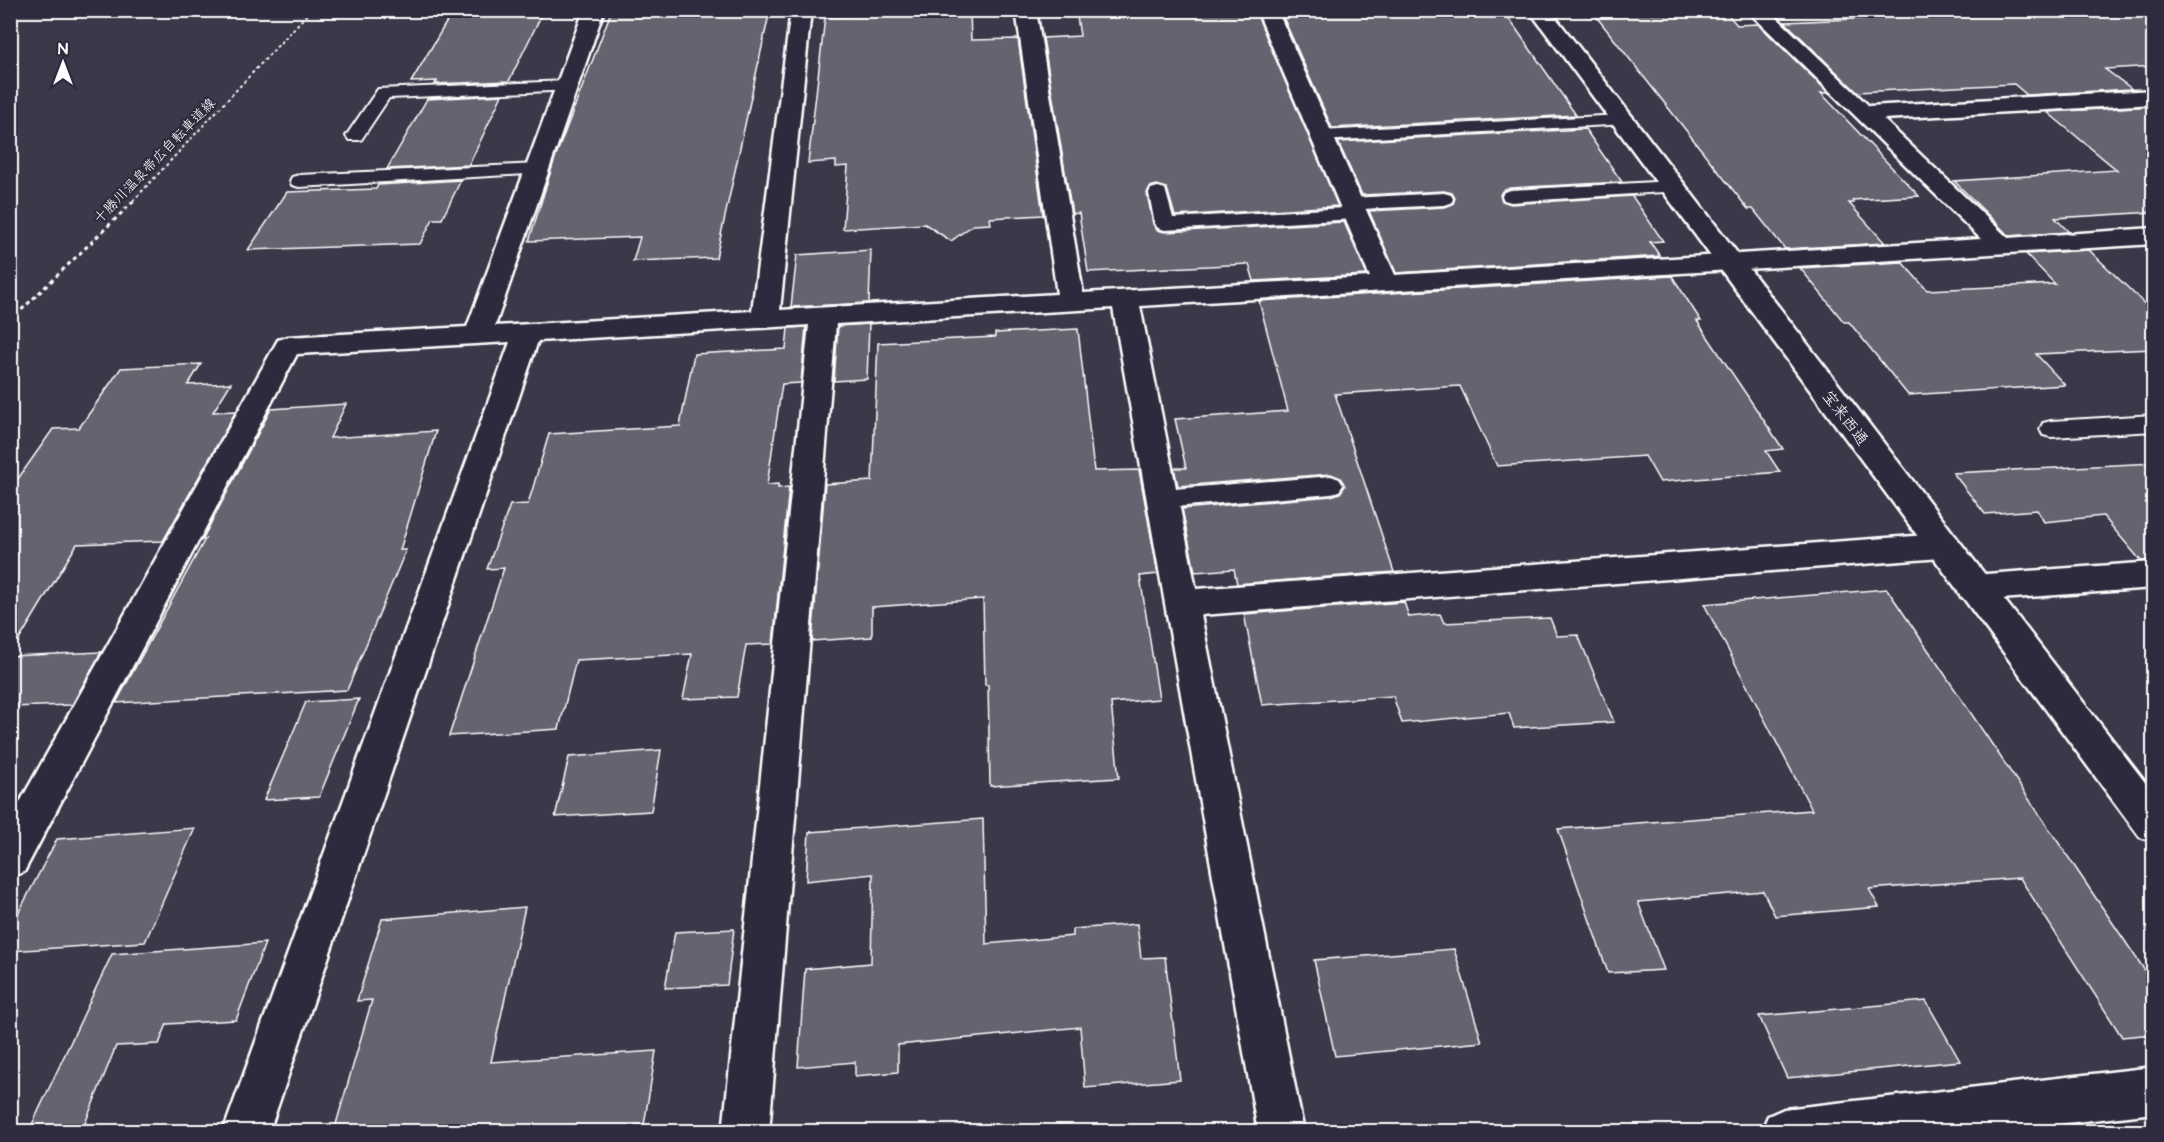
<svg xmlns="http://www.w3.org/2000/svg" width="2164" height="1142" font-family="'Architects Daughter','Klee One',sans-serif">
<style>
.building{fill:#666270;stroke:#fff;stroke-width:1.5}
.lines{fill:none;stroke-linecap:round;stroke-linejoin:round}
.service-casing{stroke:#fff;stroke-width:4}
.minor-casing{stroke:#fff;stroke-width:5}
.tertiary-casing{stroke:#fff;stroke-width:5}
.path-far1{stroke:#fff;stroke-width:2;stroke-dasharray:3 3;stroke-linecap:butt}
.path{stroke:#fff;stroke-width:3;stroke-dasharray:4 4;stroke-linecap:butt}
.service{fill:#2f2a3d;fill-rule:evenodd}
.minor{fill:#2f2a3d;fill-rule:evenodd}
.tertiary{fill:#2f2a3d;fill-rule:evenodd}
.labels{text-anchor:middle;dominant-baseline:central;stroke-width:4.5;stroke-linejoin:round;paint-order:stroke}
.far-street-label{font-size:14px;fill:#fff;stroke:#2f2a3d}
.street-label{font-size:16px;fill:#fff;stroke:#2f2a3d}
</style>
<rect width="100%" height="100%" fill="#3c3749"/>
<filter id="ink" filterUnits="userSpaceOnUse"><feTurbulence type="fractalNoise" baseFrequency=".0167" numOctaves="2"/><feDisplacementMap in="SourceGraphic" scale="12" xChannelSelector="R" yChannelSelector="G"/><feConvolveMatrix kernelMatrix="1 2 1 2 8 2 1 2 1" color-interpolation-filters="sRGB"/></filter>
<g filter="url(#ink)">
<!-- building -->
<path class="building" d="M661 10H770L716 258 633 261 640 237 529 241 555 158 611 12Z
M1076 10H1255L1338 206 1175 216 1167 188 1157 185 1150 187 1147 193 1153 224 1157 230 1165 232 1344 222 1367 275 1254 281 1249 264 1088 272 1079 213 1072 214 1043 38 1080 36Z
M1280 10H1503L1576 115 1332 128Z
M1591 10H1650L1653 14 1725 11 1737 25 1758 24 1829 93H1821L1919 196 1852 200 1854 203H1849L1885 243 1785 249 1753 209H1748Z
M1994 10H2154V66L2105 69 2132 89 2027 95 2014 84 1857 92 1785 22 1900 17 1897 14Z
M543 12 509 81 435 84 437 81 411 82 450 16Z
M970 12 971 40 1018 39 1043 215 990 218 991 224 973 225 951 241 925 224 843 229 848 166 836 167V161L808 163 825 17Z
M502 95 469 165 387 169 427 99Z
M2154 106V212L2055 218 2069 232 2009 236 1954 181 2117 170 2047 112Z
M1585 129 1622 182 1510 188 1502 191 1500 195 1502 201 1511 204 1632 196 1663 241 1650 242 1660 256 1396 273 1369 211 1445 207 1453 204 1455 198 1452 193 1444 191 1362 195 1338 142Z
M461 180 442 219H433L420 244 248 250 287 192 376 189 378 185Z
M871 250 869 303 791 307 797 255Z
M2089 250 2154 313V349L2036 354 2065 385 1908 395 1849 322H1844L1800 268 1902 262 1927 290 2055 284 2026 254Z
M1672 276 1701 321H1697L1783 449 1766 451 1780 472 1660 482 1645 456 1497 466 1460 386 1335 394 1394 572 1237 584 1234 569 1195 572 1182 509 1331 496 1340 493 1345 486 1341 478 1331 474 1178 486 1174 468H1186L1175 419 1288 411 1259 301Z
M869 324 867 379 834 381 838 326Z
M806 327 801 383 782 384 767 485 778 484V488L789 487 773 644 746 645 737 697 683 699 692 654 576 660 559 729 449 736 504 568 487 569 510 505 528 504 549 434 680 426 694 354 786 349 788 328Z
M1078 329 1094 471 1139 470 1158 574 1140 576 1159 699 1111 703 1119 778 990 786 988 685H985L983 599 872 607V637L812 641 825 484 872 481 878 343 995 337V333Z
M201 364 188 385 231 383 213 412 236 411 163 541 77 544 10 655V490L53 429 79 428 121 368Z
M346 404 330 438 436 431 400 550H406L347 690 116 703 205 539 202 540 271 409Z
M2154 463V560L2141 561 2103 516 2044 522 2037 510 1985 514 1953 473Z
M1887 589 2154 984V1034L2122 1037 2020 878 1869 889 1879 907 1775 916 1763 891 1638 902 1664 970 1608 973 1558 829 1812 810 1704 604Z
M1404 602 1409 617 1440 614 1444 623 1550 618 1557 636 1578 635 1614 722 1514 728 1509 713 1402 723 1393 696 1262 705 1244 614Z
M101 652 72 705 10 707V656Z
M359 699 319 797 264 800 306 702Z
M661 750 651 811 555 817 569 757Z
M983 819 986 944 1073 936V929L1137 924 1141 958 1165 957 1180 1080 1085 1088 1080 1027 898 1045V1072L855 1076V1062L798 1067 805 969 871 963 873 874 806 881 809 832Z
M195 828 145 942 10 951V929L57 839Z
M525 907 491 1062 656 1051 644 1125 571 1131H334L372 1000 357 1001 382 919Z
M734 929 727 985 665 988 675 932Z
M265 943 236 1020 167 1024 159 1044 116 1046 82 1131H29L112 954Z
M1454 949 1482 1042 1335 1056 1314 960Z
M1926 1001 1960 1061 1787 1078 1759 1016Z"/>
<g class="lines">
<defs>
<path id="service" d="M567 81 575 86 573 90 389 98 361 140H349L346 136 378 89Z
M1621 115 1627 116 1630 120 1627 124 1321 141 1315 140 1312 136 1315 132 1321 131Z
M538 164 544 165 547 169 544 173 299 187 292 185 290 181 292 177 299 175Z
M1672 181 1679 183 1681 187 1679 191 1511 202 1504 200 1502 196 1504 192 1511 190Z
M1158 187 1165 189 1173 218 1344 208 1342 204 1344 200 1351 198 1444 193 1451 195 1453 199 1451 203 1444 205 1362 209 1364 213 1362 217 1355 219 1165 230 1158 228 1155 224 1149 193 1151 189Z
M2154 415V431L2051 437 2043 435 2040 429 2043 423 2051 421Z
M1331 476 1339 479 1343 485 1339 491 1331 494 1162 508 1153 505 1150 499 1153 493 1162 490Z"/>
<path id="minor" d="M584 10H604L495 326 752 311 791 10H811L780 310 1057 294 1016 10H1036L1083 293 1370 277 1257 10H1277L1395 275 1981 239 1747 10H1769L1869 106 2154 90V104L1883 119 2008 238 2154 228V244L1140 306 1196 589 1941 534 1952 537 1957 546 1952 555 1941 558 1201 615 1304 1132H1258L1113 308 836 324 769 1132H723L809 325 538 341 269 1132H223L510 342 297 354 24 872 10 877V820L278 340 288 337 467 327Z
M2154 562V588L1973 601 1961 597 1956 588 1961 579 1973 575Z
M2154 1067V1113L1989 1132H1761L1768 1116 1784 1109Z"/>
<path id="tertiary" d="M1529 10H1550L2154 794V842L2140 837Z"/>
</defs>
<!-- service casing -->
<use href="#service" class="service-casing"/>
<!-- minor casing -->
<use href="#minor" class="minor-casing"/>
<!-- tertiary casing -->
<use href="#tertiary" class="tertiary-casing"/>
<!-- path-far1 -->
<path class="path-far1" d="M133 201 311 10"/>
<!-- path -->
<path class="path" d="M10 321 135 200"/>
<!-- service -->
<use href="#service" class="service"/>
<!-- minor -->
<use href="#minor" class="minor"/>
<!-- tertiary -->
<use href="#tertiary" class="tertiary"/>
</g>
</g>
<g class="labels">
<!-- far-street labels -->
<g class="far-street-label">
<text transform="translate(155 161) rotate(-46)">十勝川温泉帯広自転車道線</text>
</g>
<!-- street labels -->
<g class="street-label">
<text transform="translate(1845 418) rotate(53)">宝来西通</text>
</g>
</g>
<!-- margin -->
<rect width="2164" height="1142" fill="none" stroke="#2f2a3d" stroke-width="36"/>
<rect x="18" y="18" width="2128" height="1106" fill="none" stroke="#fff" stroke-width="2" filter="url(#ink)"/>
<!-- north arrow -->
<g transform="translate(63 63)" stroke="#2f2a3d" stroke-width="4.5" paint-order="stroke">
<path d="M0-4.5L10 22L0 15L-10 22Z" fill="#ffffff"/>
<text y="-9" font-size="16" font-weight="bold" text-anchor="middle" fill="#ffffff">N</text>
</g>
</svg>
